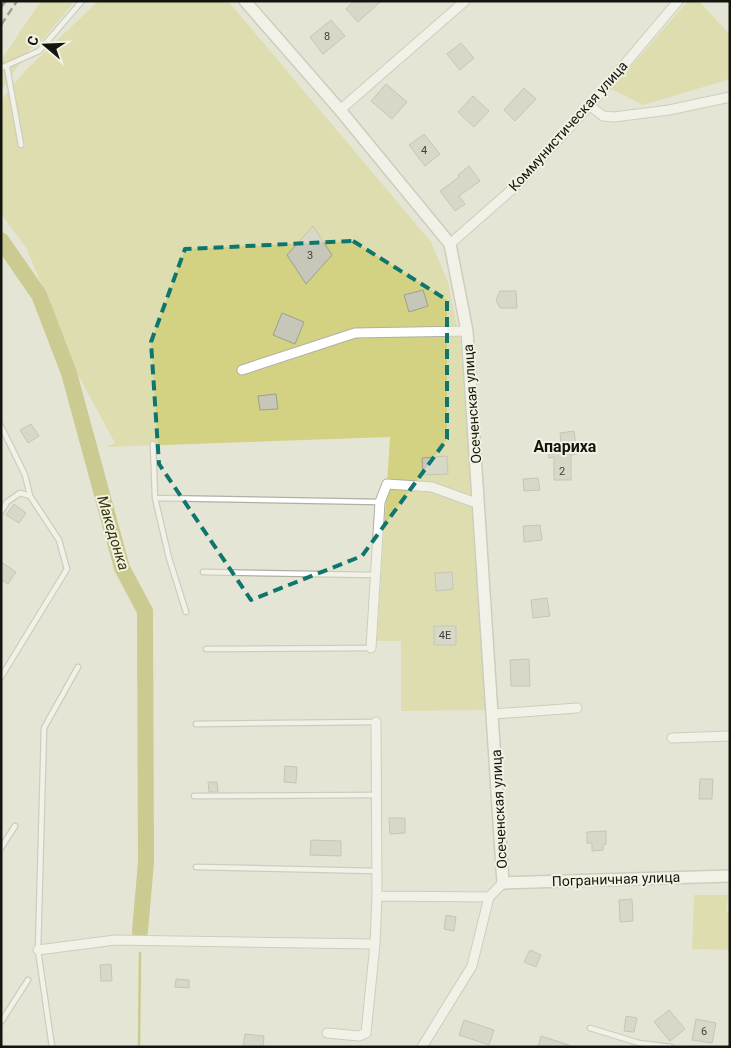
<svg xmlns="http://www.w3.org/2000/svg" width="731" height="1048" font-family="Roboto,sans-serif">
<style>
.green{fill:#d3d282}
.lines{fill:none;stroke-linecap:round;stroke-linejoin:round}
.stream{stroke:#aba83f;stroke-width:2.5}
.river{stroke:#aba83f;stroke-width:16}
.building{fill:#c7c7b9;stroke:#9e9f91}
.service-casing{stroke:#b0b0a2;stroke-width:7}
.minor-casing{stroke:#b0b0a2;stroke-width:11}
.tertiary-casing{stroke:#b0b0a2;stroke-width:14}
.service{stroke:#fff;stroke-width:4.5}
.minor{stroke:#fff;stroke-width:9}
.tertiary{stroke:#fff;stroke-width:11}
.rail{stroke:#4a4a43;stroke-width:2.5;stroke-dasharray:8 4;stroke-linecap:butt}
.marked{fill:none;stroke:#0f766e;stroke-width:4;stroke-dasharray:10 6;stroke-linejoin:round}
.labels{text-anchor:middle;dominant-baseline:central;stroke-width:4;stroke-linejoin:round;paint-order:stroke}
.number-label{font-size:11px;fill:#42423a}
.street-label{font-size:14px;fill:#151510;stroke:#f2f2e3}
.water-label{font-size:15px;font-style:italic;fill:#363508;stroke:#f2f2e3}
.quarter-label{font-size:16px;font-weight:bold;fill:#151510;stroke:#f2f2e3}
</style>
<rect width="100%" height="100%" fill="#e5e5d6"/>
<!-- green -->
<path class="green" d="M41 1H75L40 43 30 49 1 90V60Z
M98 1H228L431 242 448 282 460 341 489 710 401 711V641H377L390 437 107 447 115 443 77 373 27 249 1 214V100L24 72Z
M688 1H699L730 35V79L643 105 611 89Z
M694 895H728L726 912 730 913V950L692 949Z"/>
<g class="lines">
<!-- stream -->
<path class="stream" d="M139 1047 140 953"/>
<!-- river -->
<path class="river" d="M1 240 39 295 69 373 122 568 145 611 146 862 140 931"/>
</g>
<!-- building -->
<path class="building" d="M354 1H381L358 22 346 9Z
M331 20 345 36 323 54 310 37Z
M461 43 474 58 460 70 447 54Z
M386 84 407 102 392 119 371 101Z
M524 88 536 99 515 121 504 110Z
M473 96 489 111 474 127 458 112Z
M424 134 440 154 425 166 409 145Z
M469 166 480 181 459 196 465 204 455 211 440 191 459 177 458 175Z
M313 226 332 255 306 284 287 255Z
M423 290 428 306 409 312 404 295Z
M500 291H516L517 308H500L496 300Z
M282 313 304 322 295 344 273 335Z
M276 394 278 409 260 410 258 396Z
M31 424 39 436 28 443 20 430Z
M574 431 577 454 571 455V480H554V457L549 458 547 446 561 444 560 433Z
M447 456 448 474 423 475 422 458Z
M538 478 540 490 524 491 523 479Z
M14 504 26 513 19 523 6 515Z
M540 525 542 540 524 542 523 526Z
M1 562 16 572 8 584 1 580Z
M452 572 453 589 436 591 435 573Z
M547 598 550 616 533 618 531 600Z
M434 626H456V645H434Z
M529 659 530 686H511L510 660Z
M285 766 297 767 296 783 284 782Z
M700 779H713L712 799H699Z
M208 782H217L218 792H209Z
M389 818H405V833L390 834Z
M606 831V844L603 845V850L592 851V843H587V832Z
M311 840 341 841V856L310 855Z
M632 899 633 921 620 922 619 900Z
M446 915 456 917 454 931 444 929Z
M530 950 541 955 536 967 524 962Z
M111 964 112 981H101L100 965Z
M176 979 189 980V988L175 987Z
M669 1010 685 1029 670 1041 654 1022Z
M626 1016 637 1018 634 1032 624 1031Z
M696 1019 716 1023 712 1043 692 1040Z
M464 1020 494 1030 489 1045 459 1035Z
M245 1034 264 1036 263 1047H243Z
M541 1036 569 1045V1047H538Z"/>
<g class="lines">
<defs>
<path id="service" d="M7 67 21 145
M1 68 39 51 82 1
M1 426 25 475 30 496 59 540 67 569 1 677
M153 444 155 498 169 558 186 612
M155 498 380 502
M1 512 7 502 20 493 30 496
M203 572 375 575
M206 649 371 648
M196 724 376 722
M194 796 376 795
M1 848 15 826
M196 867 377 871
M1 1022 28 980
M590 1028 639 1043 671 1047
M52 1047 38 950 44 728 78 667"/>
<path id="minor" d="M589 105 603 116 614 117 669 110 730 97
M340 110 465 1
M450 244 517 185 597 97 678 1
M242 370 355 333 467 331
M371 648 380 502 387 484 432 487 479 504
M493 714 577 708
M672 738 730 736
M377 896 489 897
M38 950 115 940 375 944
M327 1033 359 1036 366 1033 375 944 377 896 376 722
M422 1047 472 966 489 897 503 883"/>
<path id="tertiary" d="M245 1 340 110 450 244 467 331 503 883 730 876"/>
</defs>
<!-- service casing -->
<use href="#service" class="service-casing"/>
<!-- minor casing -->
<use href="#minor" class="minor-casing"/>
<!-- tertiary casing -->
<use href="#tertiary" class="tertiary-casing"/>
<!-- service -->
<use href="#service" class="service"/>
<!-- minor -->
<use href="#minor" class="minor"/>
<!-- tertiary -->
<use href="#tertiary" class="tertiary"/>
<!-- rail -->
<path class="rail" d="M1 7 6 1
M1 25 17 1"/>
</g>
<!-- marked area -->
<path d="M0 0H731V1048H0ZM353 241 447 300V439L362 556 251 600 159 464 151 342 185 249Z" fill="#e5e5d6" fill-opacity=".55" fill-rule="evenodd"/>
<path class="marked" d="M353 241 447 300V439L362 556 251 600 159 464 151 342 185 249Z"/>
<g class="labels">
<!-- number labels -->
<g class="number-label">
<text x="327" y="36">8</text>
<text x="424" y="150">4</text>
<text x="310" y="255">3</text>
<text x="562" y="471">2</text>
<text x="445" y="635">4Е</text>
<text x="704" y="1031">6</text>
</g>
<!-- street labels -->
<g class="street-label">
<text transform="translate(568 126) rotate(-48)">Коммунистическая улица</text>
<text transform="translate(472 404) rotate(-94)">Осеченская улица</text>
<text transform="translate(499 809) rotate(-93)">Осеченская улица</text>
<text transform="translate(616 879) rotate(-2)">Пограничная улица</text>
</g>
<!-- water labels -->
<g class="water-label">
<text transform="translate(113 533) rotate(73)">Македонка</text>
</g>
<!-- quarter labels -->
<g class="quarter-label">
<text x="565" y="446">Апариха</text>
</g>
</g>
<!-- border -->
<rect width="731" height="1048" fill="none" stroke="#151510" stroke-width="5"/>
<!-- north arrow -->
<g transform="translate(45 45) rotate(289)" stroke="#f2f2e3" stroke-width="4" paint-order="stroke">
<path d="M0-4L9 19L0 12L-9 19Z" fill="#151510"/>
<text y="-8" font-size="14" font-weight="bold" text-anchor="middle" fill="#151510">С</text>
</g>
</svg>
